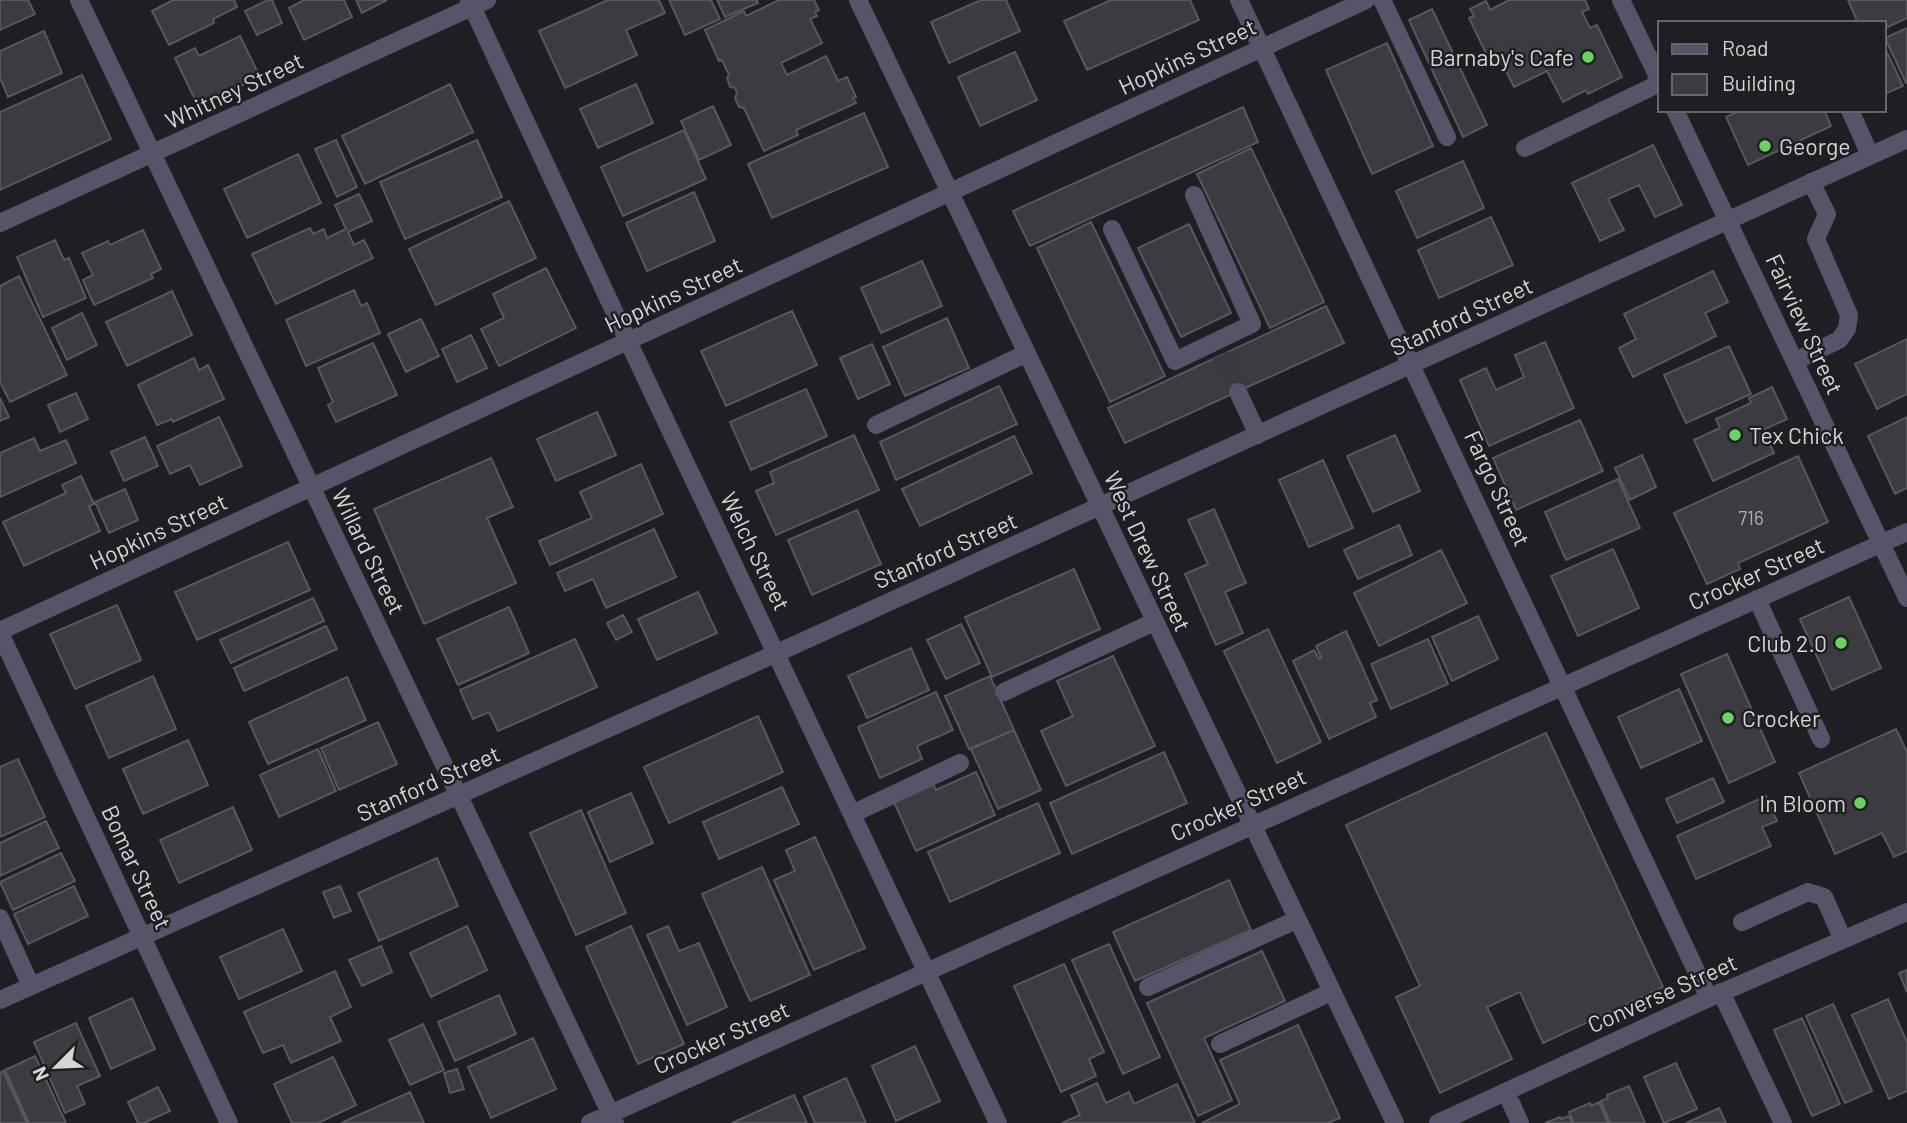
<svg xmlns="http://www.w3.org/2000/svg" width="1907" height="1123" font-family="Barlow,sans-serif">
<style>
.building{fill:#3c3b40;stroke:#58575d;stroke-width:2}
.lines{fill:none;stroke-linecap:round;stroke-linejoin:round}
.minor-tunnel{stroke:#39393e;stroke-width:18;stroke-dasharray:18 9;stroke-linecap:butt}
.minor{stroke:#575368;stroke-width:18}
.poi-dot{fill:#6ad364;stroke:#1e1e23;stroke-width:2.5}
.labels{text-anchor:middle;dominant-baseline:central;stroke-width:5;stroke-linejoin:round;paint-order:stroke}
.number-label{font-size:19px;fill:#afaeb2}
.street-label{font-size:23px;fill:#d5d5d8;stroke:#1e1e23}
.poi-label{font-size:23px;fill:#d5d5d8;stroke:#1e1e23;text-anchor:end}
</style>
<rect width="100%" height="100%" fill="#1e1e23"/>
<!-- building -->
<path class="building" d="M0 0H28L35 14 0 30Z
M173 0H234L237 7 213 19 214 23 169 45 152 11Z
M268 0H272L282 23 257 35 245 11Z
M304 0H344L352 17 304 40 289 8Z
M356 0H387L362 13Z
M608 0H659L665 13 626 30 637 55 565 88 539 31Z
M669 0H711L720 19 685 35Z
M717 0H757L758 3 725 17Z
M779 0H814L819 10 815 12 817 16 810 19 822 43 781 63 787 75 826 56 838 81 847 77 856 97 853 98 856 103 796 130 798 135 764 151 744 108 739 107 735 98 737 93 735 88 730 87 727 78 729 75 722 60 719 61 705 30 744 11 746 16Z
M981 0H1006L1020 31 949 63 931 22Z
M1111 0H1190L1199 20 1087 70 1064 21Z
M1509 0H1585L1589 9 1582 12 1590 28 1597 25 1622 77 1588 94 1586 90 1563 102 1547 71 1514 87 1502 63 1493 68 1469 18 1474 16 1470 9 1486 1 1490 10Z
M1848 0H1907V18L1884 29V23H1858Z
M1432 9 1487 125 1463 137 1409 20Z
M1907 28V83H1906L1885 38Z
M44 31 62 73 8 97 0 78V51Z
M240 36 260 77 198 106 175 58 195 48 199 56Z
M1387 43 1433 146 1372 174 1326 70Z
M1884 46 1903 86 1884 94Z
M1015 52 1037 100 980 126 958 77Z
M82 75 111 139 0 190V112Z
M450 84 473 132 365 184 342 136Z
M636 84 653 123 598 148 580 109Z
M713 106 731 145 699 160 681 121Z
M1243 107 1258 142 1030 246 1013 211Z
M1741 110H1824L1831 126 1748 165 1726 117Z
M864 113 888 167 772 218 748 164Z
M684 130 706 179 623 216 601 167Z
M336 140 357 187 337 197 315 149Z
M477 140 502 197 405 239 380 182Z
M1653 145 1682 205 1655 217 1639 185 1608 199 1624 230 1600 241 1572 183Z
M1251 148 1324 302 1270 328 1197 174Z
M298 154 321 203 247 238 224 189Z
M1463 161 1484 208 1417 238 1396 191Z
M694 192 715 241 647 271 626 223Z
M359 194 372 221 348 232 354 245 364 240 373 258 276 304 252 254 310 228 313 234 324 229 327 238 346 229 335 205Z
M509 201 536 258 436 305 409 249Z
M1491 217 1513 265 1439 298 1418 250Z
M1091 222 1165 376 1110 402 1037 248Z
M1189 224 1231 313 1181 337 1138 248Z
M143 230 161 269 151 274 153 278 94 305 83 280 93 275 82 253 108 241 110 245Z
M55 240 64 260 69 258 86 298 43 317 17 257Z
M922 261 942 306 881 333 861 288Z
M546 268 576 328 499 366 481 329 504 318 493 294Z
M1713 271 1728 302 1705 313 1716 336 1633 377 1619 348 1636 339 1624 314Z
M19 276 67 375 10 402 0 382V286Z
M354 290 361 306 367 303 380 333 306 366 286 320Z
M172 291 192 335 127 366 106 322Z
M1326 306 1344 343 1125 443 1108 408Z
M792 311 817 365 726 406 701 351Z
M82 313 97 345 67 360 52 328Z
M947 318 969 368 905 396 883 347Z
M421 319 439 356 406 372 388 334Z
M471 335 487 368 457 382 442 349Z
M1907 339V394L1877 409 1855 364Z
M1545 342 1574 408 1489 446 1460 380 1486 368 1496 390 1524 377 1515 355Z
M373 343 397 395 336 422 328 405 333 402 318 368Z
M872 344 890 384 858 399 840 358Z
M1729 346 1751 394 1686 423 1664 375Z
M194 358 199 370 208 365 224 399 173 422 172 419 157 425 138 385Z
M999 386 1017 424 896 480 880 442Z
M1772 387 1787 419 1763 430 1774 453 1713 481 1694 440 1720 428 1716 419 1751 403 1749 398Z
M806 389 827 436 751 470 730 422Z
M76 393 88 419 60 432 48 405Z
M0 398 9 417 0 421Z
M597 412 616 455 556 481 537 439Z
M219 417 242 466 200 485 190 465 170 474 157 446Z
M1907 417V488L1895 494 1868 436Z
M1580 420 1603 471 1516 510 1493 458Z
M854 435 879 490 776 535 756 491 774 483 770 472Z
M1395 435 1420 491 1373 512 1347 456Z
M1014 436 1032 473 920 526 902 489Z
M145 437 158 466 124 481 111 452Z
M34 438 40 451 66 440 76 463 0 497V453Z
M1642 455 1656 487 1630 500 1615 468Z
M1798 456 1828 522 1738 563 1740 569 1707 584 1674 513Z
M491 458 513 507 487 518 516 583 424 624 374 509Z
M1323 460 1353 528 1309 547 1279 480Z
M641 464 663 514 550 565 539 541 592 518 580 492Z
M81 476 94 504 89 506 100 531 24 566 3 522 66 493 62 485Z
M1618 479 1640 528 1566 560 1545 512Z
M125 489 138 520 109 533 95 502Z
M1214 509 1246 583 1225 592 1243 633 1216 645 1185 574 1208 564 1188 520Z
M857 510 881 564 812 595 788 540Z
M1399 525 1412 555 1358 579 1344 550Z
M654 529 676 577 606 608 593 579 565 591 557 573Z
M288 542 310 590 197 640 175 592Z
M1613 549 1639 608 1578 636 1551 576Z
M1441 550 1467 603 1379 646 1354 593Z
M1074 569 1100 629 992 677 965 617Z
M698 592 717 633 657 660 638 619Z
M1849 597 1881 668 1832 690 1800 619Z
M313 598 324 621 231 663 220 640Z
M117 605 141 660 75 689 50 634Z
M509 607 529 653 458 685 437 639Z
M623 615 632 632 616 640 607 623Z
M1478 616 1498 659 1452 681 1432 637Z
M961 624 980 663 946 679 927 640Z
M326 626 337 649 244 691 234 668Z
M1268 629 1321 742 1277 763 1224 651Z
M1346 631 1377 700 1370 703 1376 717 1329 739 1293 661 1314 650 1319 659 1321 657 1316 646Z
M575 639 597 687 498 731 489 712 473 719 460 690Z
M1428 639 1448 684 1391 709 1371 664Z
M911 648 929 690 867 718 848 676Z
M1727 654 1775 762 1729 783 1681 674Z
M1113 656 1155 746 1066 786 1041 731 1073 716 1057 681Z
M153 676 176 729 109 758 86 706Z
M990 676 1014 730 969 749 945 696Z
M347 677 366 720 268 764 249 722Z
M1679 689 1702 741 1641 768 1618 717Z
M936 692 953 730 917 746 922 759 880 778 858 727Z
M758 716 783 772 669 823 644 767Z
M378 722 397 764 339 790 321 748Z
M1896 729 1907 752V851L1894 857 1882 833 1835 854 1799 773Z
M1014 730 1041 790 998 809 971 749Z
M1546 733 1663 987 1543 1043 1520 992 1487 1007 1512 1059 1440 1093 1396 997 1420 986 1346 825Z
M188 740 208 785 143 814 123 769Z
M318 749 336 791 279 817 260 775Z
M1164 752 1187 803 1072 854 1050 803Z
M18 759 45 817 0 837V767Z
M976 772 995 815 916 851 894 802 933 784 936 790Z
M1713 778 1724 802 1677 823 1666 799Z
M782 787 799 824 719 859 703 822Z
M631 793 653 843 610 862 588 812Z
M1766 796 1777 821 1762 827 1771 846 1696 879 1677 836Z
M1038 803 1060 853 950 902 928 852Z
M233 807 252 850 179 883 160 840Z
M581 810 626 913 576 935 530 833Z
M46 821 59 848 0 876V843Z
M815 837 865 948 814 970 774 880 795 871 786 850Z
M61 853 75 881 13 910 0 882Z
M437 858 458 906 379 941 358 893Z
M762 867 810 975 750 1001 702 894Z
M1229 880 1251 930 1135 981 1113 932Z
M74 886 88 916 28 944 14 914Z
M340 886 351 911 334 918 323 892Z
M467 926 487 970 431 997 410 953Z
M631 926 684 1044 638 1064 586 947Z
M668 926 679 951 699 943 727 1007 687 1025 647 935Z
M283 929 302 971 239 999 220 957Z
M1109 944 1160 1057 1123 1074 1072 960Z
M381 946 392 972 362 986 349 960Z
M1262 951 1285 1001 1204 1038 1232 1100 1198 1116 1147 1003Z
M1064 964 1104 1052 1089 1059 1096 1076 1061 1092 1014 986Z
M1907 970V992L1899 973Z
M335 971 351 1007 330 1017 341 1041 291 1063 283 1045 263 1053 244 1012Z
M499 995 516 1034 455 1061 438 1022Z
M132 998 155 1049 111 1069 89 1018Z
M1888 999 1907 1042V1091L1889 1099 1852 1015Z
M1833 1004 1872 1091 1845 1103 1806 1016Z
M1802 1018 1840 1104 1812 1116 1774 1030Z
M76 1023 100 1076 77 1086 85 1104 65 1113 34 1042Z
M423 1024 444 1070 410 1085 389 1040Z
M1298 1025 1340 1118 1328 1123H1202L1240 1104 1220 1060Z
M533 1038 556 1089 491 1118 468 1067Z
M915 1046 940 1101 896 1121 872 1066Z
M35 1056 66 1123H29L5 1070Z
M333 1057 356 1105 318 1123H292L274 1084Z
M1676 1063 1697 1109 1664 1123 1644 1077Z
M457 1069 464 1089 450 1093 444 1073Z
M3 1071 27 1123H0V1073Z
M846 1078 866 1123H815L804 1097Z
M1097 1083 1106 1103 1129 1092 1134 1104 1177 1084 1195 1123H1062L1080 1115 1071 1095Z
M1629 1086 1645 1123H1610L1601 1101 1608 1098 1607 1095Z
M158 1087 170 1111 144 1123H138L128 1102Z
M410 1092 424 1123H341Z
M794 1095 807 1123H732Z
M1599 1102 1608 1123H1574L1569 1112 1590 1103 1591 1106Z
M1719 1108 1726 1123H1686Z
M1569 1116 1572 1123H1545L1560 1117 1561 1119Z"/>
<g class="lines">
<!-- minor-tunnel -->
<path class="minor-tunnel" d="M1221 355 1238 392"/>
<!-- minor -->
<path class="minor" d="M79 0 615 1123
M469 0 628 341 998 1123
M858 0 1395 1123
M1239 0 1709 998
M1382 0 1447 137
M1621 0 1660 81
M1675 110 1907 598
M1850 110 1870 155
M1525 148 1660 83
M0 223 487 0
M1112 229 1175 361 1252 324 1194 195
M1795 361 1839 340 1847 329 1849 315 1816 239 1827 214 1811 182
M1238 392 1258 435
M876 425 1027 353
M1757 599 1821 739
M0 631 1366 0
M0 633 229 1123
M1004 692 1154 622
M852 814 960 763
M0 918 31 986
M1742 922 1808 892 1824 897 1843 940
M1148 987 1296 920
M1721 992 1783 1123
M0 1000 777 653 1907 139
M1220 1044 1331 992
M1506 1092 1520 1123
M590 1123 1907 532
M1438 1123 1709 998 1907 912"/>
</g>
<!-- markers -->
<g class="poi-dot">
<circle cx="1588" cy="57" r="7"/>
<circle cx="1765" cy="146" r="7"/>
<circle cx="1735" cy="435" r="7"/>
<circle cx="1841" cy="643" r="7"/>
<circle cx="1728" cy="718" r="7"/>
<circle cx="1860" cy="803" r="7"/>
</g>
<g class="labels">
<!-- number labels -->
<g class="number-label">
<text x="1751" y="517">716</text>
</g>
<!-- street labels -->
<g class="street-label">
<text transform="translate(1187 56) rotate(-25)">Hopkins Street</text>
<text transform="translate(234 90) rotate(-25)">Whitney Street</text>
<text transform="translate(673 294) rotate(-25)">Hopkins Street</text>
<text transform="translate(1461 316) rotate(-25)">Stanford Street</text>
<text transform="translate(1805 324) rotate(65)">Fairview Street</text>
<text transform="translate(1498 488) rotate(65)">Fargo Street</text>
<text transform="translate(158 531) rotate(-25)">Hopkins Street</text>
<text transform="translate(945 550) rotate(-24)">Stanford Street</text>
<text transform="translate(369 551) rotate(64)">Willard Street</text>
<text transform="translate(756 551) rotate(64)">Welch Street</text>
<text transform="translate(1148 551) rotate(65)">West Drew Street</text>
<text transform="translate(1756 573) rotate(-24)">Crocker Street</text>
<text transform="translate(428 783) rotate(-24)">Stanford Street</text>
<text transform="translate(1238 804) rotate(-24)">Crocker Street</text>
<text transform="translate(137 867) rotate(65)">Bomar Street</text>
<text transform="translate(1662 993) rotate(-24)">Converse Street</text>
<text transform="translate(721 1037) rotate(-24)">Crocker Street</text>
</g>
<!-- poi labels -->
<g class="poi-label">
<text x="1574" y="57">Barnaby's Cafe</text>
<text x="1779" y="146" text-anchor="start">George</text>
<text x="1749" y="435" text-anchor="start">Tex Chick</text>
<text x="1827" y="643">Club 2.0</text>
<text x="1742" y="718" text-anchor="start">Crocker</text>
<text x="1846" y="803">In Bloom</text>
</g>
</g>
<!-- legend -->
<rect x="1658" y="21" width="228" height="91" fill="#1e1e23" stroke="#67676b" stroke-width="2"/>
<rect x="1672" y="44" width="35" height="10" fill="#575368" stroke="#67676b" stroke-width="2"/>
<text x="1722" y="56" font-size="21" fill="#d5d5d8">Road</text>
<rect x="1672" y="74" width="35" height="21" fill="#3c3b40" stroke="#67676b" stroke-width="2"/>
<text x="1722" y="91" font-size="21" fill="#d5d5d8">Building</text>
<!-- north arrow -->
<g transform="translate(56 1067) rotate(246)" stroke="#1e1e23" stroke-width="5" paint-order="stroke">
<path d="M0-5L12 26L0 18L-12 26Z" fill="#d5d5d8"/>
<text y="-10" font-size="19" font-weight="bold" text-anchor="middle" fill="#d5d5d8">N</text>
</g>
</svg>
